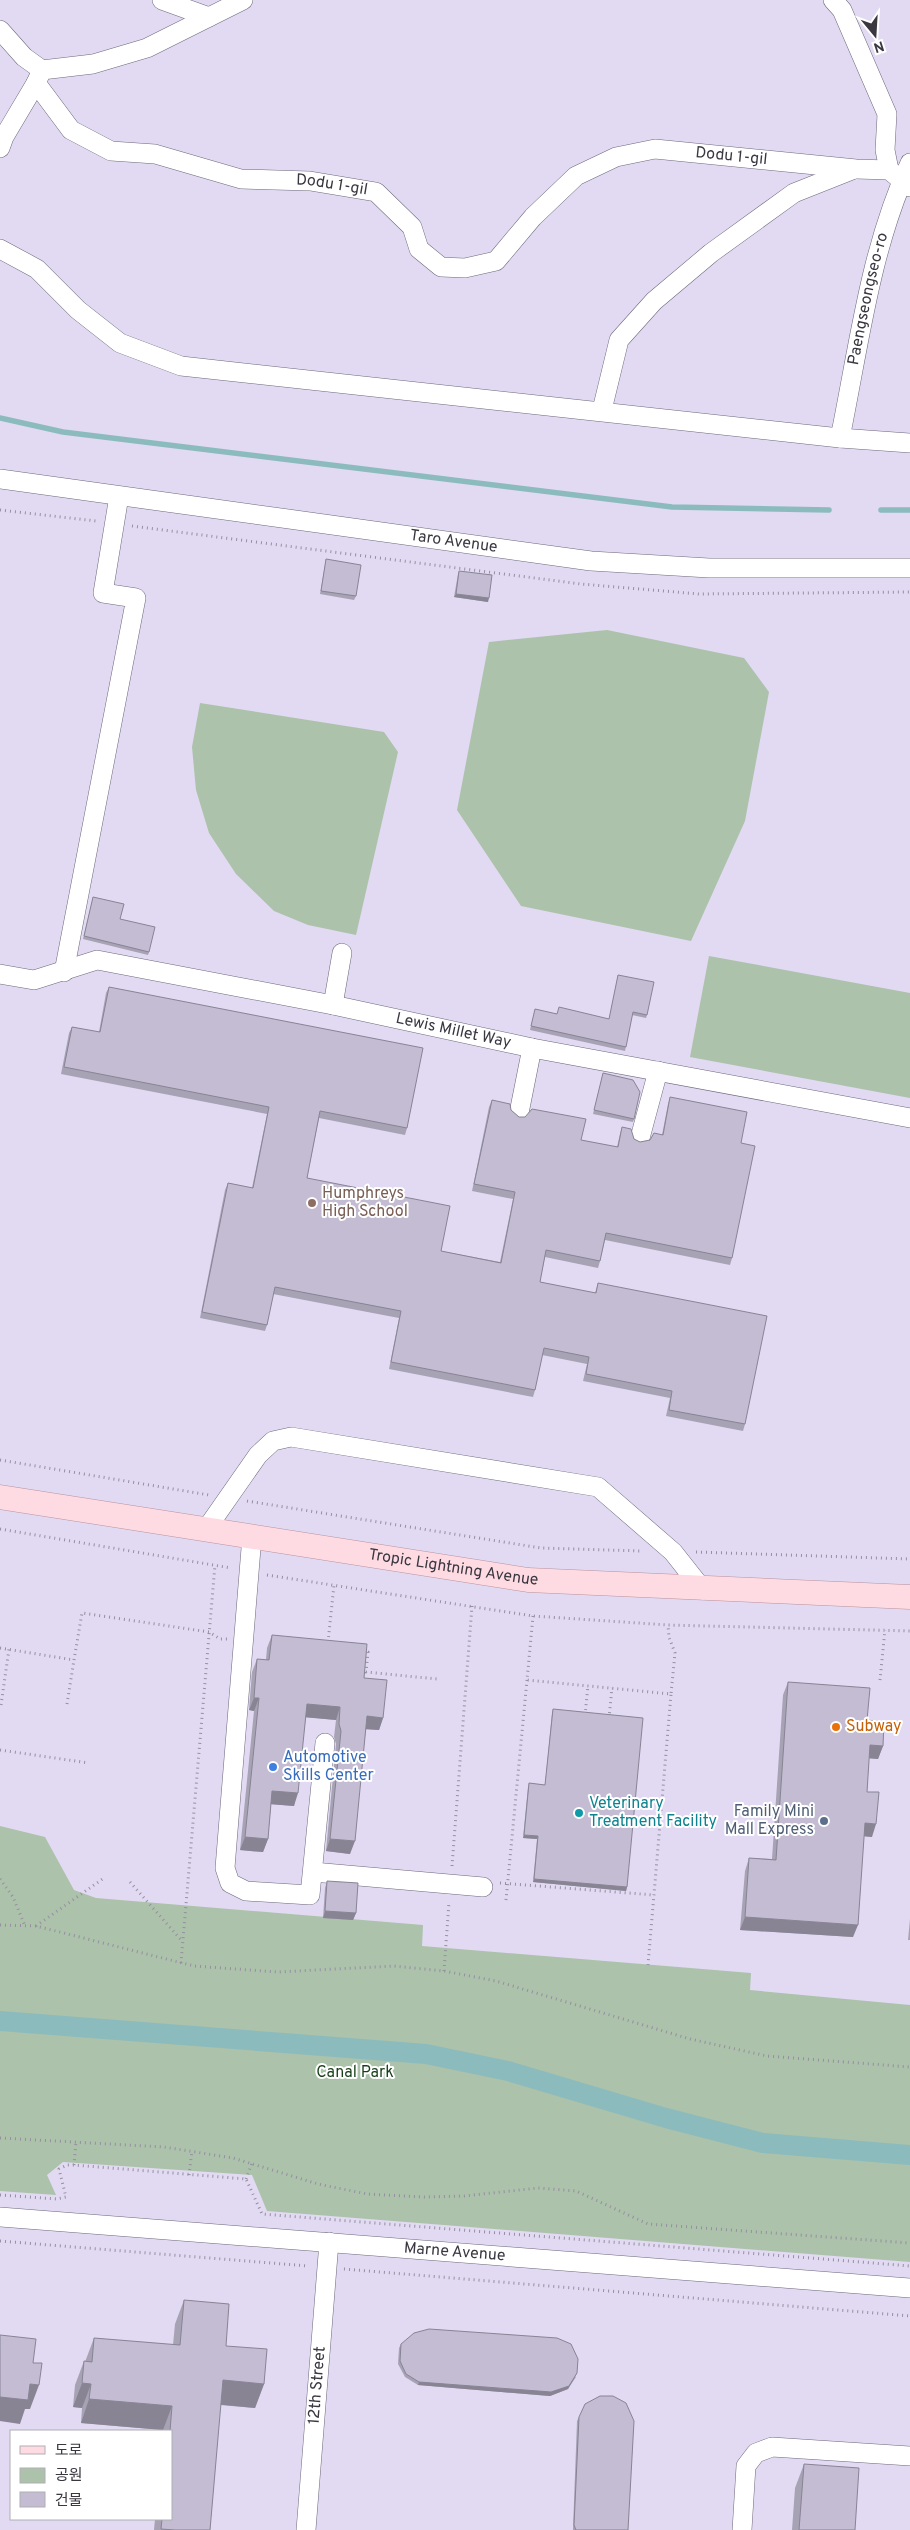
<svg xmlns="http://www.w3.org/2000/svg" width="910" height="2530" font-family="Overpass,'Noto Sans KR',sans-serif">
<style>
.green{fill:#acc2ab}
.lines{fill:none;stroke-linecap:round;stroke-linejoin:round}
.stream{stroke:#8cbbbd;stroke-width:5.5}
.canal{stroke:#8cbbbd;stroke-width:20}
.minor-casing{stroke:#6e687c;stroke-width:20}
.major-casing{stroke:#b9929e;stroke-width:25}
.path{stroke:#958fa1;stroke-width:3;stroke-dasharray:1 4;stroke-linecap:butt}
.minor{stroke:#fff;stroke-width:19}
.major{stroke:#fedbe3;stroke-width:24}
.wall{fill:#a8a2b5}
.shaded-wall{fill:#888494}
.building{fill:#c3bcd3;stroke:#888494}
.education-dot{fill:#8d6e63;stroke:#fff;stroke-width:2}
.food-dot{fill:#e8710a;stroke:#fff;stroke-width:2}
.shop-dot{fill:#3f7fe0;stroke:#fff;stroke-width:2}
.culture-dot{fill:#0f9aa8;stroke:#fff;stroke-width:2}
.service-dot{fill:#5c6f8a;stroke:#fff;stroke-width:2}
.labels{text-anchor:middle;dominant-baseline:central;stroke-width:4;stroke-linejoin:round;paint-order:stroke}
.street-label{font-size:16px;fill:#3a3740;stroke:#fff}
.education-label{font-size:16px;fill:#785e54;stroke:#fff;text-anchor:start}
.food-label{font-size:16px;fill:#c56008;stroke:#fff;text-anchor:start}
.shop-label{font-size:16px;fill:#366cbe;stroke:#fff;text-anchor:start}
.culture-label{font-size:16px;fill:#0d838f;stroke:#fff;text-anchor:start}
.service-label{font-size:16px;fill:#4e5e75;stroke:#fff;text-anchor:end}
.park-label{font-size:16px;fill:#163f18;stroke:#fff}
</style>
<rect width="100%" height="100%" fill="#e1daf2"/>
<!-- green -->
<path class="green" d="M607 630 744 658 769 692 745 821 691 941 521 906 457 810 489 642Z
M200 703 384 732 398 752 356 935 308 925 274 911 236 874 209 833 196 790 192 747Z
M709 956 910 993V1098L690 1057Z
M0 1826 45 1837 74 1890 96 1898 423 1925 422 1946 751 1973 750 1990 910 2005V2262L267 2211 252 2175 63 2162 47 2175 56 2195 0 2191Z"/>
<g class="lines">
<!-- stream -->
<path class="stream" d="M0 418 63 432 672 507 829 510
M881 510H910"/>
<!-- canal -->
<path class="canal" d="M0 2021 426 2054 508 2071 666 2118 763 2143 910 2155"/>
<defs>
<g id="minor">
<path d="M162 0 209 17"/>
<path id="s1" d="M243 0 147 48 93 64 42 70 36 83 71 130 111 151 155 154 241 179 310 181 376 192 412 227 419 249 441 267 465 268 496 261 533 217 576 176 616 157 655 149 856 169 889 170 910 187"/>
<path d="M833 0 842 10 887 114 885 150 889 170"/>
<path d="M0 30 24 57 42 70"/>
<path d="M0 148 4 137 36 83"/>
<path d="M0 249 37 269 78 310 120 343 181 366 840 438 910 443"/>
<path d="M602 410 619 340 654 301 711 253 794 193 852 170"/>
<path id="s2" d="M840 438C859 346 870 249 910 163"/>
<path id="s3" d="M0 479 591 561 709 568H910"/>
<path d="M64 972 136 598 103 593 119 496"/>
<path id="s4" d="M0 974 34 980 97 960 333 1005 532 1048 910 1118"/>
<path d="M333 1005 342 953"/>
<path d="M519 1113 532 1048"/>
<path d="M640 1138 658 1071"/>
<path d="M207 1528 258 1455 273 1441 291 1437 598 1487 673 1552 703 1590"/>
<path d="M252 1536 225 1868 230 1883 246 1891 310 1895 325 1743"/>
<path d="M313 1872 483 1887"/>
<path id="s5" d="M0 2217 910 2288"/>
<path id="s6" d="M306 2530 329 2242"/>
<path d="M742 2530 746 2466 756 2453 772 2447 910 2456"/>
</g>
<g id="major">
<path id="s7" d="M0 1497 528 1580 910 1597"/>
</g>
</defs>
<!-- minor casing -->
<use href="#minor" class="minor-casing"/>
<!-- major casing -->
<use href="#major" class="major-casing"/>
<!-- path -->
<path class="path" d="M0 510 96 521
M132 526 581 584 699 594 910 592
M0 1460 209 1495
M247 1501 541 1548 642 1551
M0 1529 231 1568
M696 1552 910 1559
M267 1575 533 1616 668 1625 910 1631
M533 1616 527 1680 671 1694 675 1653 669 1637 668 1625
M328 1642 334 1585
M0 1648 74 1660 82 1613 209 1632 220 1639H227
M363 1651 368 1652 366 1672 437 1679
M880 1680 885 1630
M67 1704 74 1660
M1 1705 9 1649
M585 1715 588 1686
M609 1718 612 1688
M0 1750 89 1763
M452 1866 472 1606
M0 1879 13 1897 25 1926
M130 1882 182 1941
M500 1883 654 1895
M506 1900 527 1680
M0 1925 36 1926 194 1966 278 1972 394 1966 444 1971 496 1981 690 2039 767 2056 910 2067
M36 1926 104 1878
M181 1963 215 1565
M648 1965 671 1694
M444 1971 449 1902
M0 2138 164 2147 233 2158 318 2184 367 2194 424 2197 464 2196 538 2188 576 2191 648 2224 910 2243
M74 2165 76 2142
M189 2175 192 2151
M246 2179 252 2163
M0 2195 57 2199 66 2197 59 2169 67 2165H74L246 2179 262 2214 910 2266
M0 2241 308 2266
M344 2269 910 2316"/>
<!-- minor -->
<use href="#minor" class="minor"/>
<!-- major -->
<use href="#major" class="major"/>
</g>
<!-- wall -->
<path class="wall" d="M326 559 356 596 354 600 320 594Z
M459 571 488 602 454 597 458 574Z
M93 897 120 919 149 952 148 955 83 939Z
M618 975 647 1015 646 1018 632 1015 625 1051 530 1030 535 1009 557 1014 609 1019Z
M109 987 407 1128 405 1135 319 1118 307 1178 441 1251 500 1262 513 1199 472 1191 489 1107 492 1100 511 1110 519 1117 581 1140 617 1147 620 1134 622 1127 634 1139 640 1142 650 1140 662 1135 668 1104 670 1097 741 1143 732 1258 730 1265 605 1240 600 1261 598 1268 545 1257 540 1282 595 1293 598 1283 745 1424 743 1431 666 1416 670 1398 583 1381 587 1364 542 1355 535 1390 533 1397 389 1369 399 1318 273 1294 267 1325 265 1331 200 1318 225 1190 228 1183 252 1188 267 1114 61 1074 69 1033 72 1027 99 1032 106 993Z
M603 1073 634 1119 633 1122 593 1114Z
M272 1635 364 1678 383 1718 379 1730 366 1729 350 1854 326 1851 336 1744 334 1737 336 1720 306 1717 294 1806 271 1804 268 1839 263 1852 240 1850 254 1711 249 1710 252 1672 257 1659 266 1660 267 1648Z
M788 1682 867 1720 883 1746 878 1759 869 1758 867 1792 872 1837 864 1836 853 1937 740 1930 745 1871 749 1858 772 1859 783 1695Z
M553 1709 627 1887 626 1891 533 1882 537 1839 523 1838 528 1787 529 1783 545 1785 552 1713Z
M327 1881 356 1913 353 1920 323 1918 325 1888Z
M910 1919V1940H908Z
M184 2300 226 2346 264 2384 255 2408 220 2405 210 2530H154L155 2519H171V2431H163V2430L81 2423 82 2408 73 2407 75 2385 84 2361 85 2362 94 2338 173 2345 175 2324Z
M401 2344 576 2377 568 2389 550 2396 418 2385 405 2377 398 2364 399 2348Z
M579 2417 628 2530H573V2528L577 2421Z
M804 2464 855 2530H792L795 2488Z"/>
<!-- shaded-wall -->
<path class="shaded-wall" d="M456 594 489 598 488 602 454 597Z
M254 1698H259L254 1711 249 1710Z
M307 1704 340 1707 336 1720 302 1717Z
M367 1716 383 1718 379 1730 363 1729Z
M870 1745 883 1746 878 1759 865 1758Z
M272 1791 298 1793 294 1806 268 1804Z
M865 1823 876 1824 872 1837 861 1836Z
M524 1835 538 1836 537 1839 523 1838Z
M245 1837 268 1839 263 1852 240 1850Z
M330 1839 355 1841 350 1854 326 1851Z
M534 1879 627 1887 626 1891 533 1882Z
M325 1911 356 1913 353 1920 323 1918Z
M745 1917 858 1925 853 1937 740 1930Z
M577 2373 568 2389 550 2396 418 2385 419 2382Z
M223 2380 264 2384 255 2408 214 2404Z
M82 2383 91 2384 82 2408 73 2407Z
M30 2384 39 2385 30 2409H25L20 2424 0 2421V2397Z
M89 2399 172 2406 163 2430 81 2423Z"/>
<!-- building -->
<path class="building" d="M326 559 361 565 356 596 321 591Z
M459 571 492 575 489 598 456 594Z
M93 897 124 904 120 919 155 927 149 952 84 936Z
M618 975 654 982 647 1015 633 1012 626 1047 531 1026 535 1009 557 1014 559 1007 609 1019Z
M109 987 423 1048 407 1128 320 1111 307 1178 450 1206 441 1251 501 1263 515 1192 474 1184 492 1100 510 1104 511 1110 519 1117H525L532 1109 586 1119 581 1140 618 1147 622 1127 631 1129 634 1139 640 1142 650 1140 654 1133 663 1135 670 1097 747 1112 741 1143 755 1146 732 1258 606 1233 600 1261 546 1250 540 1282 596 1293 598 1283 767 1316 745 1424 669 1410 672 1391 586 1374 589 1357 544 1348 535 1390 391 1362 401 1311 275 1287 267 1325 202 1312 228 1183 253 1188 269 1107 64 1067 72 1027 100 1032Z
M603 1073 633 1080 640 1092 634 1119 594 1110Z
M272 1635 367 1644 364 1678 387 1680 383 1718 367 1716 355 1841 330 1839 341 1731 339 1724 340 1707 307 1704 298 1793 272 1791 268 1839 245 1837 259 1698H254L257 1659 269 1660Z
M788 1682 870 1688 867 1720 884 1722 883 1746 870 1745 867 1792H879L876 1824 865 1823 858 1925 745 1917 749 1858 776 1860Z
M553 1709 643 1718 627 1887 534 1879 538 1836 524 1835 529 1783 545 1785Z
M327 1881 358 1883 356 1913 325 1911Z
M184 2300 229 2304 226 2346 267 2349 264 2384 223 2380 210 2530H175L161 2529 162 2519H171V2431H170L172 2406 89 2399 91 2384 82 2383 84 2361 92 2362 94 2338 180 2345Z
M429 2329 557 2338 571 2344 578 2359 577 2373 569 2386 551 2392 419 2382 406 2374 400 2361 401 2344 414 2333Z
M0 2335 36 2339 33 2363H42L39 2385 30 2384 28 2400 0 2397Z
M600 2396H613L626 2403 634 2421 628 2530H576L574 2525 579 2417 585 2404Z
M804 2464 859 2468 855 2530H799Z"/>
<!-- markers -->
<circle class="education-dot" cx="312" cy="1203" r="5"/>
<circle class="food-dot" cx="836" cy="1727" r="5"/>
<circle class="shop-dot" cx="273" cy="1767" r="5"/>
<circle class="culture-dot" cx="579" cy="1813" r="5"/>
<circle class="service-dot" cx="824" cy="1821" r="5"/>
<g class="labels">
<!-- street labels -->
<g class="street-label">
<text stroke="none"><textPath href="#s1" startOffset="1038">Dodu 1-gil</textPath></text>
<text stroke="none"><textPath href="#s1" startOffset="558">Dodu 1-gil</textPath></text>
<text stroke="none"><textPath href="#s2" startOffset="142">Paengseongseo-ro</textPath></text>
<text stroke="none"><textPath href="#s3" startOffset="458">Taro Avenue</textPath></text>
<text stroke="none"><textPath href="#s4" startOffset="464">Lewis Millet Way</textPath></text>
<text stroke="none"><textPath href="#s7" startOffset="459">Tropic Lightning Avenue</textPath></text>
<text stroke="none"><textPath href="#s5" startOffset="456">Marne Avenue</textPath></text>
<text stroke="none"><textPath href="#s6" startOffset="145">12th Street</textPath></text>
</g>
<!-- education labels -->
<g class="education-label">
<text x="322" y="1194">Humphreys<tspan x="322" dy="18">High School</tspan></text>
</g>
<!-- food labels -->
<g class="food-label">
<text x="846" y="1727">Subway</text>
</g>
<!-- shop labels -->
<g class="shop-label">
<text x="283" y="1758">Automotive<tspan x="283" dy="18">Skills Center</tspan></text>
</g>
<!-- culture labels -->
<g class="culture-label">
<text x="589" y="1804">Veterinary<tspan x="589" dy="18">Treatment Facility</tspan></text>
</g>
<!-- service labels -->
<g class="service-label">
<text x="814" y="1812">Family Mini<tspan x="814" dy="18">Mall Express</tspan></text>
</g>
<!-- park labels -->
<g class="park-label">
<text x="355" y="2073">Canal Park</text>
</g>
</g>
<!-- legend -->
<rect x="10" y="2430" width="162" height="90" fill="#ffffff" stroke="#b0afb3"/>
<rect x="20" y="2446" width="25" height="8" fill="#fedbe3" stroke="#b0afb3"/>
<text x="55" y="2455" font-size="15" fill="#3a3740">도로</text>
<rect x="20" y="2468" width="25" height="15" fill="#acc2ab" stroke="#b0afb3"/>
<text x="55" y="2480" font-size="15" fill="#3a3740">공원</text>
<rect x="20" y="2492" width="25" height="15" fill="#c3bcd3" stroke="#b0afb3"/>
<text x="55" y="2505" font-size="15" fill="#3a3740">건물</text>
<!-- north arrow -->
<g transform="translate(875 35) rotate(162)" stroke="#ffffff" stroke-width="4" paint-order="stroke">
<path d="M0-4L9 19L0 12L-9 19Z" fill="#3a3740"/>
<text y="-8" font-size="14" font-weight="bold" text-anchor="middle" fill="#3a3740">N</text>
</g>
</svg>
